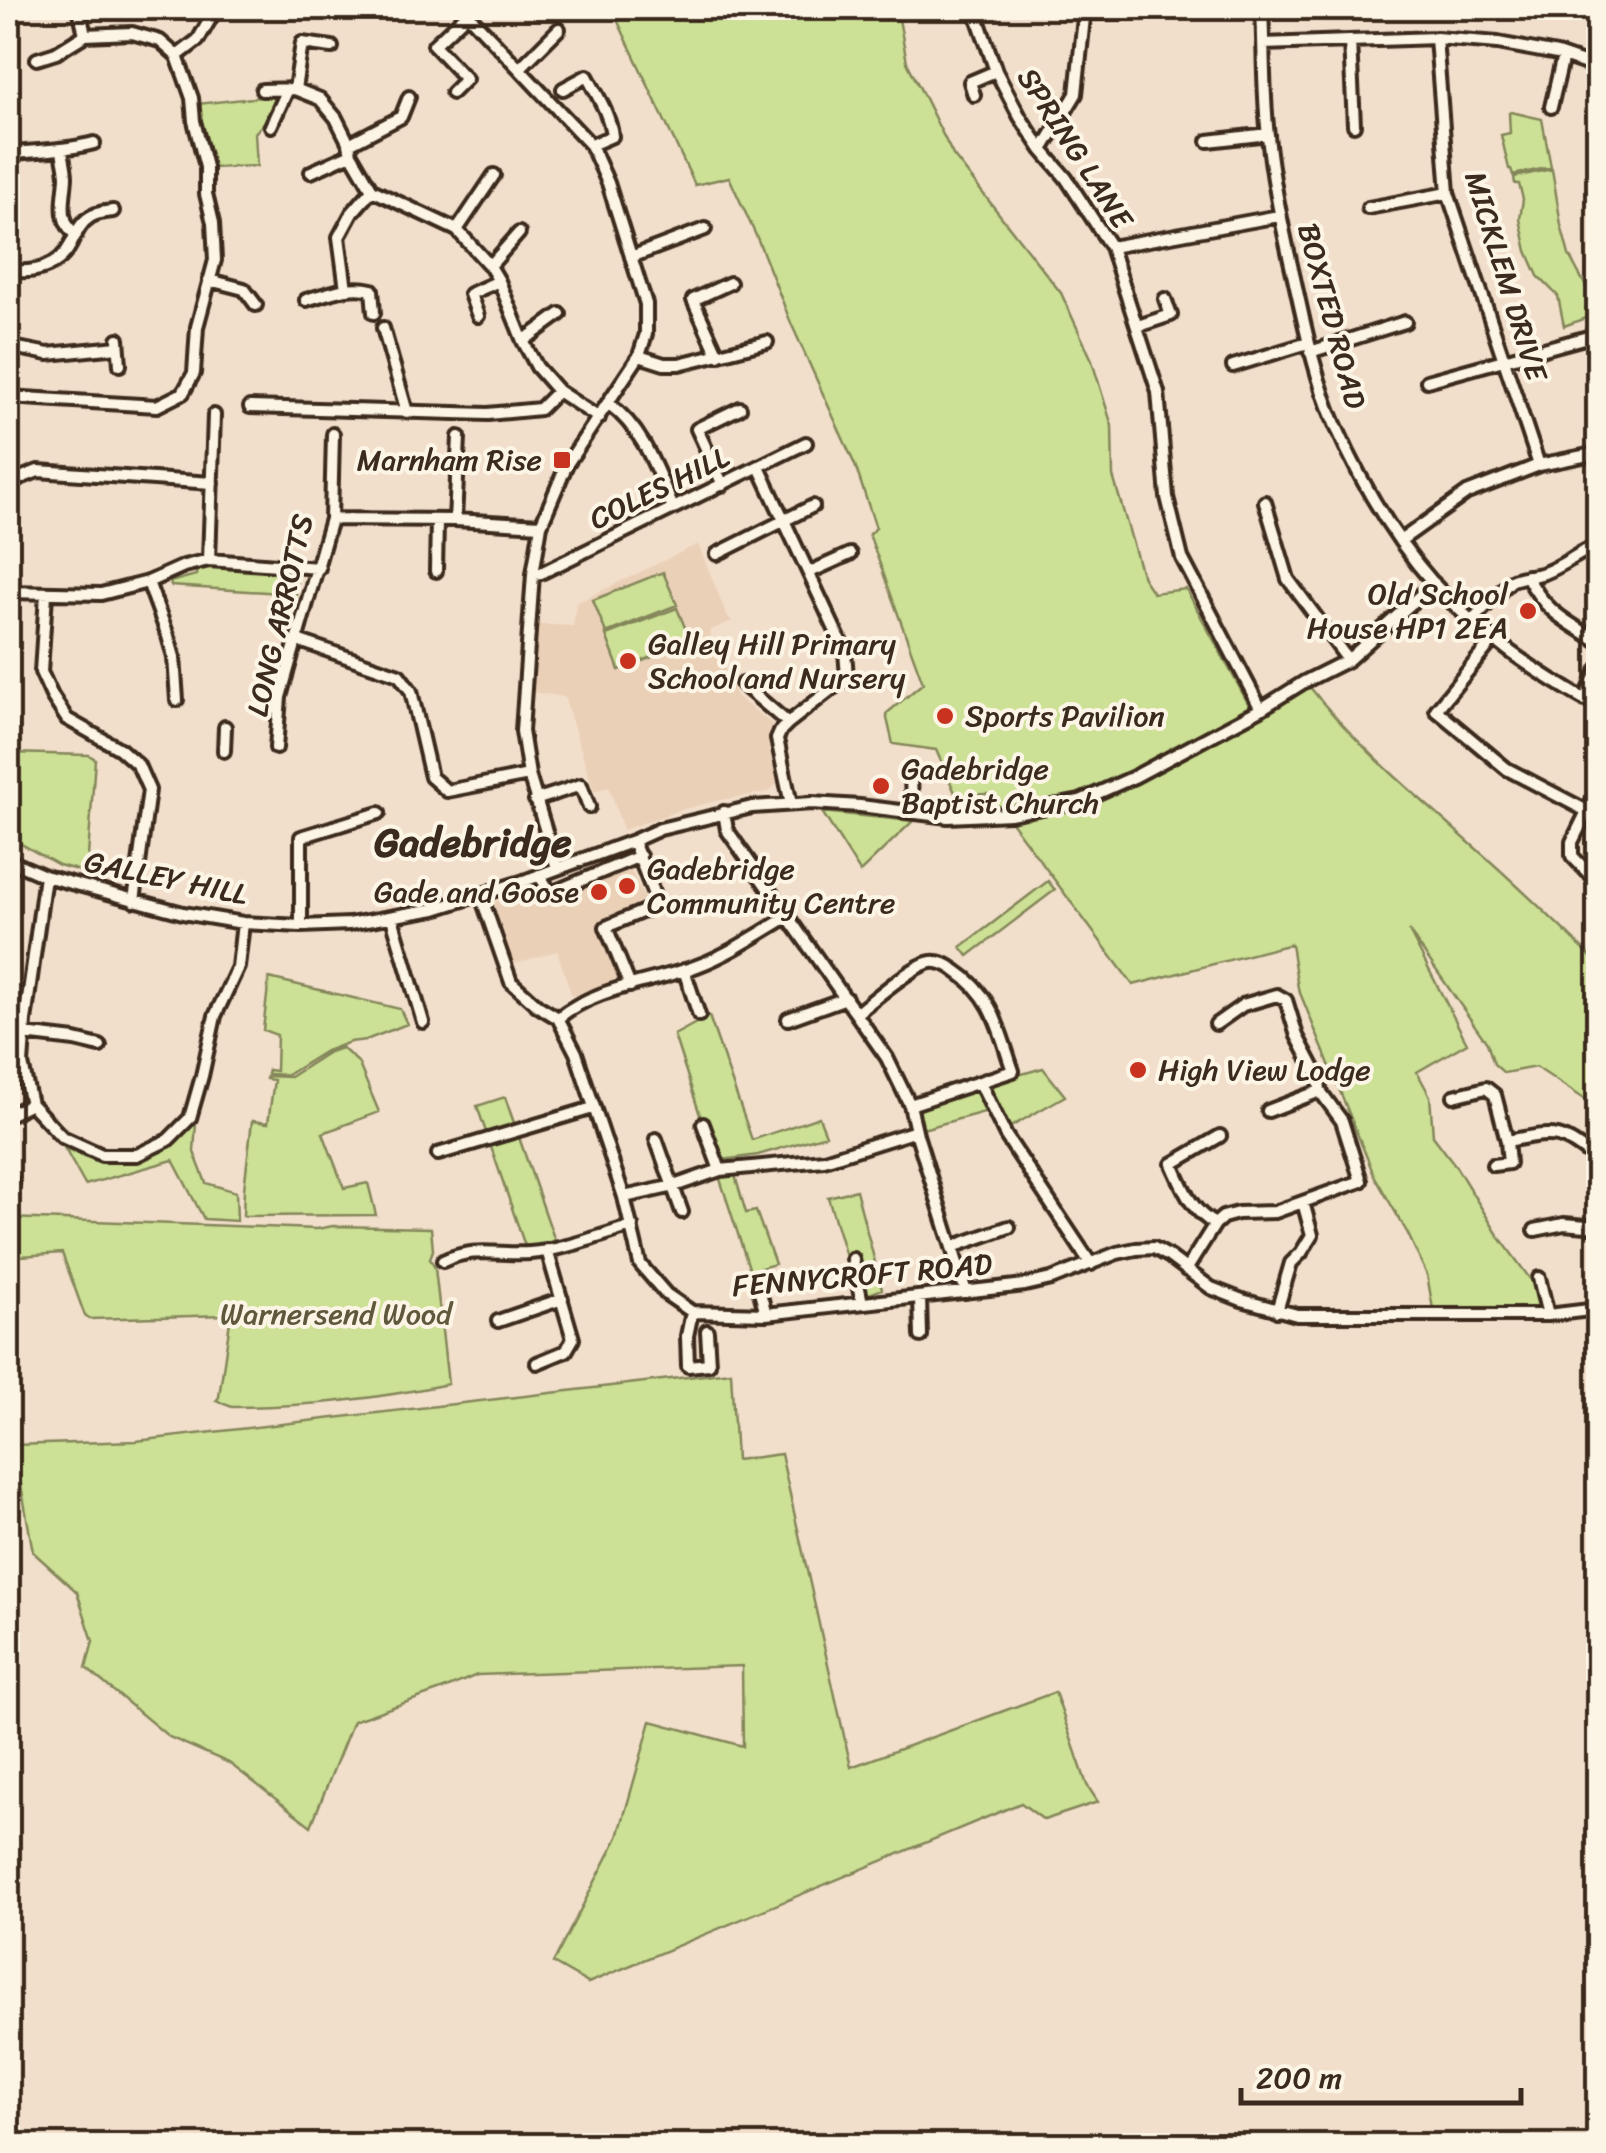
<svg xmlns="http://www.w3.org/2000/svg" width="1606" height="2153" font-family="Sriracha,sans-serif">
<style>
.built{fill:#ebd0b8}
.green{fill:#cce195;stroke:#84865a;stroke-width:2.5}
.lines{fill:none;stroke-linecap:round;stroke-linejoin:round}
.minor-casing{stroke:#3b2a1e;stroke-width:18}
.minor{stroke:#fcf5e5;stroke-width:10}
.poi-dot{fill:#c8321e;stroke:#fcf5e5;stroke-width:4}
.labels{text-anchor:middle;dominant-baseline:central;stroke-width:8;stroke-linejoin:round;paint-order:stroke}
.street-label{font-size:30px;fill:#3b2a1e;stroke:#fcf5e5}
.poi-label{font-size:30px;fill:#3b2a1e;stroke:#fcf5e5;text-anchor:start}
.park-label{font-size:30px;fill:#5f583c;stroke:#fcf5e5}
.district-label{font-size:40px;font-weight:bold;fill:#3b2a1e;stroke:#fcf5e5}
</style>
<rect width="100%" height="100%" fill="#f2dfcb"/>
<filter id="ink" filterUnits="userSpaceOnUse"><feTurbulence type="fractalNoise" baseFrequency=".01" numOctaves="2"/><feDisplacementMap in="SourceGraphic" scale="20" xChannelSelector="R" yChannelSelector="G"/><feConvolveMatrix kernelMatrix="1 2 1 2 8 2 1 2 1" color-interpolation-filters="sRGB"/></filter>
<g filter="url(#ink)">
<!-- built -->
<path class="built" d="M698 544 727 615 732 621 709 631 736 696 776 727 771 735 769 749 778 782 769 792 720 800 680 810 623 830 609 787 594 791 564 697 531 692 537 624 573 626 576 603Z
M629 867 647 903 602 924 619 980 572 996 557 951 508 966 489 904 552 881 557 894Z"/>
<!-- green -->
<path class="green" d="M669 8H897L907 62 953 155 1061 293 1091 358 1112 426 1113 476 1143 578 1153 593 1186 589 1255 716 1309 686C1353 742 1410 790 1463 837 1510 878 1554 920 1598 964V1108L1536 1067 1504 1073 1494 1064 1487 1043 1409 931 1467 1043 1417 1072 1430 1096 1433 1136 1455 1165 1498 1235 1536 1287 1544 1308 1433 1309 1427 1275 1408 1234 1374 1175 1298 988 1291 944 1133 985 1012 823 987 794 956 795 936 750 893 744 886 714 923 683 869 534 876 528 855 465 791 323 758 240 729 177 695 185 613 11 669 12Z
M281 95 275 110 255 133 257 166 212 168 197 104Z
M1511 112 1542 119 1551 167 1513 175 1511 169H1509L1501 135 1510 133 1509 113Z
M1552 169 1561 225 1569 255 1598 309V315L1594 317 1592 324 1588 317 1564 326 1558 296 1538 276 1527 251 1520 219 1523 199 1519 184H1515L1514 177Z
M222 564 297 569 296 594 171 586 170 582 196 575 197 567Z
M663 572 677 605 606 633 593 600Z
M677 608 691 642 619 670 606 635Z
M8 753 89 755 95 759 87 870 91 871V874L59 865 21 844 8 839Z
M822 812 913 821 860 872Z
M1048 881 1055 890 968 956 961 947Z
M269 978 400 1009 407 1024 366 1040 350 1042 326 1051 287 1075 267 1074 268 1070 276 1071 277 1035 263 1030Z
M709 1016 752 1140 819 1117 826 1135 758 1155 715 1161 674 1035Z
M342 1048 358 1062 379 1112 323 1133 344 1188 368 1183 376 1215 243 1216 244 1189 252 1121 268 1123 274 1080 266 1079 267 1076 290 1077 329 1052Z
M1043 1068 1065 1096 1007 1129 992 1096 990 1083Z
M978 1087 988 1111 919 1130 920 1108Z
M505 1097 555 1241 526 1249 477 1106Z
M196 1123 194 1152 206 1183 236 1192 237 1221 204 1219 173 1160 85 1185 65 1149 103 1163 142 1158 160 1151Z
M734 1172 746 1213 756 1211 775 1264 750 1271 718 1173Z
M856 1190 882 1289 855 1300 853 1280 828 1197Z
M8 1218 317 1229 333 1226 431 1228 433 1250 430 1259 435 1268 448 1384C376 1399 306 1407 232 1407L216 1401 219 1397 230 1321 226 1315 89 1319 85 1316 62 1253 8 1257Z
M731 1372 736 1460 781 1454 851 1767 1055 1692 1087 1785 1098 1802 1044 1820 1021 1803 588 1983 553 1963 618 1837 651 1721 743 1746 742 1666 477 1675 444 1689 353 1721 311 1826 229 1763 169 1737 86 1668 93 1641 77 1592 33 1552 14 1445 136 1441Z"/>
<g class="lines">
<defs>
<path id="minor" d="M79 8 85 35
M462 8 591 145 608 183 646 304V334L639 356 567 464 541 525 533 574 522 731 529 775 557 868
M974 8 996 71 1020 117 1042 150 1066 178 1111 247 1158 392 1167 497 1182 558 1261 709
M1262 8C1264 50 1263 94 1268 136 1273 184 1283 231 1294 278 1305 327 1315 378 1335 424 1360 481 1394 539 1435 585 1481 636 1539 674 1598 707
M1086 13 1167 12
M1436 38 1448 193 1539 465
M1350 41 1354 125
M1263 44 1436 38 1498 43 1557 54 1598 68
M177 56 198 40 213 14
M520 68 559 29
M295 89 302 43 332 47
M563 89 587 76C597 95 610 115 612 136L591 145
M262 90 295 89 320 99 336 118 349 144 351 154 372 190 457 230 490 266 499 281 523 341 537 367 558 391 599 418
M452 93 466 79 434 45 468 13
M974 95 970 82 996 71
M1551 107 1563 56
M271 126 288 89
M1208 141 1268 134
M349 144 401 117 409 97
M62 150C63 159 66 168 66 177 65 198 57 220 76 235
M1042 150 1076 94 1085 8
M8 154C37 150 65 151 94 143
M311 172 351 154
M1368 208 1448 193
M457 230 494 175
M1111 247 1279 216
M631 257 705 229
M490 266 519 233
M8 270C33 274 59 268 71 244 76 234 80 223 90 217 97 212 105 212 113 211
M209 280 244 289 256 305
M346 289 339 237 352 213 372 190
M306 300C327 294 350 284 372 290L374 313
M478 316 470 294 499 281
M1138 326 1171 315 1165 299
M383 328 407 412
M118 339 120 365
M523 341 560 314
M8 346 48 354 118 347
M1310 352 1405 322
M718 355 693 300 730 283
M639 356 664 364H679L767 342
M1233 366 1308 343
M1427 381 1588 337
M8 397 157 406 183 393 194 373 197 327 215 260 213 223 206 194V167L194 121 192 98 177 56 160 41 132 33 85 35 56 53 37 59
M609 404C644 430 656 469 673 508
M250 407 488 414 540 409 558 391
M759 467 845 651 847 677 788 723 781 730 777 739 791 804
M8 483 38 471 212 483
M723 485 697 429 740 408
M1265 502 1288 579 1348 660
M331 519 455 520 541 525
M455 520 459 437
M1400 541 1467 493 1539 465 1598 453
M717 554 813 506
M209 560 214 415
M436 571 437 520
M810 572 850 554
M533 574 541 573 806 443
M1527 576C1545 612 1566 621 1598 641
M148 582 168 636 174 657 177 700
M8 592 101 594 148 582 184 566 209 560 319 568
M46 594 41 672 52 696 67 719 120 749 138 765 149 790 134 901
M1472 620 1511 581C1522 575 1533 577 1544 573 1563 566 1579 552 1598 545
M297 640 399 675 411 691 431 777 447 791 529 775
M1493 640 1436 710 1507 769 1587 811
M742 684 788 723
M1585 700 1598 669
M8 727H10
M276 748 280 697 331 519 333 434
M224 751 225 727
M911 772 912 812
M1598 789 1572 842V856L1598 883
M535 800 581 785 589 807
M724 812 727 830 887 1058 910 1105 917 1135 966 1292
M8 860 45 876 183 913 243 923 301 926 349 924 435 909 524 881 633 841 660 829 752 807 812 803 860 806 948 817 1010 814 1080 801 1134 777 1261 709 1304 682 1348 660 1434 583
M539 875 551 893 640 856
M45 876 25 1021 22 1064 31 1104 62 1137 102 1155H137L168 1140 190 1118 202 1076 215 1016 238 967 243 923
M481 896 511 982 538 1006 558 1018 576 1053 624 1197 640 1264 666 1294 692 1312 766 1314 1025 1285 1051 1279 1117 1253 1136 1249 1154 1248 1170 1257 1211 1288 1242 1300 1297 1315H1548L1598 1309
M392 918 423 1022
M301 926V837L379 813
M684 970 699 1015
M630 986 606 927 658 905 633 841
M857 1013C873 1000 909 969 927 963 938 959 948 965 956 971 994 996 999 1031 1013 1071L910 1105
M558 1018C596 987 651 983 697 966 729 954 757 935 787 917
M788 1019 846 998
M24 1034 75 1040 100 1046
M980 1083 1006 1136 1091 1264
M1454 1096 1486 1088 1495 1095 1507 1141 1509 1163 1493 1165
M1268 1111 1320 1091
M8 1115 31 1104
M703 1124 720 1170
M656 1139 682 1212
M1507 1141C1556 1132 1558 1129 1598 1161
M438 1154 593 1108
M8 1186 13 1183
M624 1197 674 1186 720 1170 824 1160 916 1131
M1215 1224C1191 1211 1183 1188 1172 1164L1220 1136
M1535 1230 1564 1224 1598 1227
M952 1247 1009 1227
M853 1259 862 1303
M443 1261C474 1246 498 1255 530 1253 560 1251 602 1235 632 1226
M1186 1270 1215 1224 1223 1217 1238 1213 1275 1212 1361 1181 1342 1121 1320 1091 1319 1078 1297 1036 1286 1000 1277 995 1243 1005 1216 1024
M1539 1278 1548 1315
M757 1282 766 1314
M920 1298 921 1336
M1277 1311 1291 1263 1301 1253 1312 1235 1303 1202
M692 1312 687 1336 688 1366 709 1364 707 1331
M498 1321 562 1299
M537 1363 566 1351 573 1339 547 1250"/>
</defs>
<!-- minor casing -->
<use href="#minor" class="minor-casing"/>
<!-- minor -->
<use href="#minor" class="minor"/>
</g>
</g>
<!-- markers -->
<g class="poi-dot">
<rect x="552" y="450" width="20" height="20" rx="5"/>
<circle cx="1528" cy="611" r="10"/>
<circle cx="628" cy="661" r="10"/>
<circle cx="945" cy="716" r="10"/>
<circle cx="881" cy="786" r="10"/>
<circle cx="627" cy="886" r="10"/>
<circle cx="599" cy="892" r="10"/>
<circle cx="1138" cy="1070" r="10"/>
</g>
<g class="labels">
<!-- street labels -->
<g class="street-label">
<text transform="translate(1075 148) rotate(57)">SPRING LANE</text>
<text transform="translate(1506 276) rotate(73)">MICKLEM DRIVE</text>
<text transform="translate(1332 316) rotate(75)">BOXTED ROAD</text>
<text transform="translate(659 488) rotate(-26)">COLES HILL</text>
<text transform="translate(280 615) rotate(-77)">LONG ARROTTS</text>
<text transform="translate(166 878) rotate(12)">GALLEY HILL</text>
<text transform="translate(862 1275) rotate(-5)">FENNYCROFT ROAD</text>
</g>
<!-- poi labels -->
<g class="poi-label">
<text x="542" y="460" text-anchor="end">Marnham Rise</text>
<text x="1508" y="594" text-anchor="end">Old School<tspan x="1508" dy="34">House HP1 2EA</tspan></text>
<text x="648" y="644">Galley Hill Primary<tspan x="648" dy="34">School and Nursery</tspan></text>
<text x="965" y="716">Sports Pavilion</text>
<text x="901" y="769">Gadebridge<tspan x="901" dy="34">Baptist Church</tspan></text>
<text x="647" y="869">Gadebridge<tspan x="647" dy="34">Community Centre</tspan></text>
<text x="579" y="892" text-anchor="end">Gade and Goose</text>
<text x="1158" y="1070">High View Lodge</text>
</g>
<!-- park labels -->
<g class="park-label">
<text x="336" y="1314">Warnersend Wood</text>
</g>
<!-- district labels -->
<g class="district-label">
<text x="473" y="842">Gadebridge</text>
</g>
</g>
<!-- margin -->
<rect width="1606" height="2153" fill="none" stroke="#fcf5e5" stroke-width="40"/>
<rect x="20" y="20" width="1566" height="2113" fill="none" stroke="#3b2a1e" stroke-width="4" filter="url(#ink)"/>
<!-- scale -->
<path d="M1241 2088v15h280v-15" fill="none" stroke="#3b2a1e" stroke-width="5"/>
<text x="1256" y="2088" font-size="30" fill="#3b2a1e" stroke="#fcf5e5" stroke-width="8" paint-order="stroke">200 m</text>
</svg>
